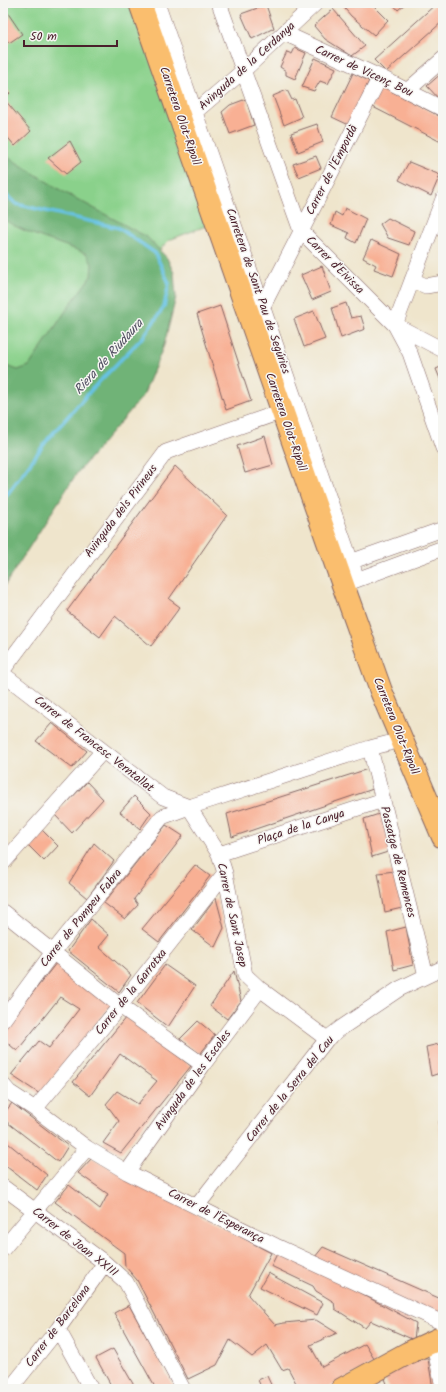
<svg xmlns="http://www.w3.org/2000/svg" width="446" height="1392" font-family="Kalam,sans-serif">
<style>
.green{fill:#8ad18b;stroke:#6a785b}
.forest{fill:#6fb377;stroke:#5c6951}
.lines{fill:none;stroke-linecap:round;stroke-linejoin:round}
.stream{stroke:#67c3e5;stroke-width:3.5}
.building{fill:#f8b094}
.street-casing{stroke:#846463;stroke-width:16}
.primary-casing{stroke:#846463;stroke-width:24}
.street{stroke:#fff;stroke-width:15}
.primary{stroke:#fabe6e;stroke-width:22}
.labels{text-anchor:middle;dominant-baseline:central;stroke-width:3;stroke-linejoin:round;paint-order:stroke}
.street-label{font-size:12px;fill:#4a1f2b;stroke:#f6f6f2}
.water-label{font-size:13px;font-style:italic;fill:#535063;stroke:#f6f6f2}
</style>
<rect width="100%" height="100%" fill="#f6f6f2"/>
<filter id="ink" filterUnits="userSpaceOnUse"><feTurbulence type="fractalNoise" baseFrequency=".025" numOctaves="2"/><feDisplacementMap in="SourceGraphic" scale="8" xChannelSelector="R" yChannelSelector="G"/><feConvolveMatrix kernelMatrix="1 2 1 2 8 2 1 2 1" color-interpolation-filters="sRGB"/></filter>
<filter id="wash" filterUnits="userSpaceOnUse"><feTurbulence type="fractalNoise" baseFrequency=".012" numOctaves="4" result="noise"/><feDisplacementMap in="SourceGraphic" scale="16" xChannelSelector="R" yChannelSelector="G"/><feGaussianBlur stdDeviation="0.9" result="paint"/><feColorMatrix in="noise" values="0 0 0 0 0 0 0 0 0 0 0 0 0 0 0 0 0 1.4 0 .05"/><feComposite in="paint" operator="in"/></filter>
<g filter="url(#wash)">
<rect width="100%" height="100%" fill="#efe5cc"/>
<!-- green -->
<path class="green" d="M3 3H152L211 224 169 240 146 265 3 518Z"/>
<!-- forest -->
<path class="forest" d="M3 154 62 191 147 237 167 258 174 273 176 297 164 345 143 396 77 473 3 588V365L18 370 29 366 67 309 91 276 92 264 87 254C59 242 29 236 3 219Z"/>
<g class="lines">
<!-- stream -->
<path class="stream" d="M3 192 16 204 119 228 155 253 169 283 164 307 144 336 93 388 48 439 3 500"/>
</g>
<g id="blocks">
<!-- building -->
<path class="building" d="M340 3H371L388 20 374 35 351 16Z
M392 3H406L398 10Z
M437 3H443V21L386 72 374 60Z
M266 5 274 28 252 39 241 14Z
M3 6 22 34 9 43 3 35Z
M333 9 365 46 352 56 325 39 314 26Z
M295 48 306 53 295 79 286 75V71L280 67 287 52 292 54Z
M315 58 336 68 328 84 320 81 314 91 302 87Z
M443 72V97L440 100 427 86Z
M353 73 369 81 349 125 332 117Z
M3 84 10 93 4 99 31 131 15 146 3 132Z
M381 86 443 118V143L371 106Z
M287 90 292 100 295 99 302 117 284 125 273 96Z
M246 99 254 125 230 134 222 112 230 105Z
M317 124 323 142 298 152 291 133Z
M70 141 81 162 66 174 48 158Z
M316 156 321 168 299 177 293 164Z
M409 162 440 175 431 196 399 180Z
M345 208 366 219 356 243 347 238 349 233 331 225 335 212 342 216Z
M388 218 414 231 409 245 388 238 380 224Z
M371 240 401 254 393 276 374 269 376 265 363 258Z
M322 266 331 292 312 300 301 275Z
M346 303 351 318 361 316 365 329 341 338 332 308Z
M220 306 251 401 226 410 197 314Z
M314 311 325 339 304 347 294 319Z
M443 366V386L436 369Z
M265 436 273 465 245 473 237 446Z
M175 466 227 515 169 599 180 607 151 646 115 616 100 637 67 611Z
M52 723 87 751 72 768 36 741Z
M368 769 373 789 232 837 227 814Z
M87 782 103 799 72 833 55 815Z
M134 796 151 813 140 829 120 812Z
M382 813 391 851 372 857 364 819Z
M166 825 183 836 134 899 138 905 125 919 104 903Z
M41 829 58 846 44 861 27 844Z
M94 843 114 861 87 898 69 883Z
M195 865 210 876 159 942 142 929Z
M395 871 402 908 385 912 378 873Z
M216 898 224 928 215 947 192 930Z
M91 919 109 935 99 947 131 975 119 992 68 951Z
M406 927 413 965 394 970 387 932Z
M60 958 114 1001 40 1094 11 1075 39 1041 49 1048 79 1009 60 997 17 1051 3 1039V1031Z
M165 965 195 986 168 1027 137 1003Z
M234 971 241 1001 227 1019 210 1006Z
M126 1017 191 1066 121 1153 103 1143 119 1121 106 1104 117 1091 138 1104 157 1081 120 1054 90 1096 73 1082Z
M198 1021 215 1035 200 1054 180 1039Z
M443 1043V1072L431 1076 426 1047Z
M12 1103 68 1146 58 1162 3 1119V1115Z
M443 1120V1152L442 1148 439 1121Z
M3 1139 47 1175 37 1190 3 1164Z
M92 1158 271 1253 248 1295 275 1325 284 1323 316 1320 337 1333 310 1345 322 1367 365 1344 376 1362 326 1389H289L297 1385 288 1368 282 1370 267 1345 252 1357 230 1340 217 1365 188 1379 137 1280 125 1266 124 1253 55 1202 69 1185 100 1209 108 1194 78 1173Z
M323 1247 441 1299 443 1298V1323L311 1262Z
M280 1248 345 1285 416 1323 414 1340 371 1321 365 1328 335 1309 334 1302 316 1291 313 1286 271 1266Z
M268 1273 323 1303 317 1315 260 1287Z
M129 1305 175 1389H156L114 1313Z
M113 1349 136 1389H113L96 1358Z
M428 1359 433 1389H389L384 1376 414 1360Z
M267 1376 273 1389H262L258 1380Z"/>
</g>
</g>
<g filter="url(#ink)">
<use href="#blocks" fill-opacity="0" stroke="#846463" stroke-width="1"/>
<g class="lines">
<defs>
<path id="street" d="M157 3 357 579
M219 3 301 231 395 325 410 353 443 448
M284 33 380 77 443 109
M407 91 443 59
M195 112 243 71 316 3
M443 199 395 325 443 350
M412 280 426 286 443 283
M263 306 380 77
M350 562 443 529
M348 583 443 548
M3 670 166 452 283 411
M3 674 163 797 189 807 219 854 225 873 245 975 260 989 327 1039
M370 748 426 976
M219 854 383 800
M3 863 103 751
M3 912 120 1006 203 1065
M3 1020 53 952 162 817 189 807 370 748 401 740
M3 1085 9 1092 35 1109 87 1148 127 1172 276 1246 443 1323
M35 1109 120 1006 225 873
M127 1172 203 1065 260 989
M3 1187 105 1263 126 1282 183 1389
M197 1206 327 1039 341 1028 399 989 443 968
M3 1249 87 1148
M58 1329 91 1389
M433 1341 443 1387
M10 1389 58 1329 105 1263"/>
<path id="primary" d="M140 3 343 585 381 691 443 837
M342 1389 408 1353 443 1337"/>
</defs>
<!-- street casing -->
<use href="#street" class="street-casing"/>
<!-- primary casing -->
<use href="#primary" class="primary-casing"/>
<!-- street -->
<use href="#street" class="street"/>
<!-- primary -->
<use href="#primary" class="primary"/>
</g>
</g>
<g class="labels">
<!-- street labels -->
<g class="street-label">
<text transform="translate(247 66) rotate(-42)">Avinguda de la Cerdanya</text>
<text transform="translate(364 71) rotate(25)">Carrer de Vicenç Bou</text>
<text transform="translate(180 116) rotate(71)">Carretera Olot-Ripoll</text>
<text transform="translate(332 170) rotate(-63)">Carrer de l'Empordà</text>
<text transform="translate(335 265) rotate(45)">Carrer d'Eivissa</text>
<text transform="translate(258 291) rotate(71)">Carretera de Sant Pau de Segúries</text>
<text transform="translate(286 422) rotate(71)">Carretera Olot-Ripoll</text>
<text transform="translate(121 511) rotate(-53)">Avinguda dels Pirineus</text>
<text transform="translate(396 726) rotate(68)">Carretera Olot-Ripoll</text>
<text transform="translate(94 744) rotate(38)">Carrer de Francesc Verntallat</text>
<text transform="translate(301 827) rotate(-18)">Plaça de la Canya</text>
<text transform="translate(398 862) rotate(76)">Passatge de Remences</text>
<text transform="translate(232 915) rotate(78)">Carrer de Sant Josep</text>
<text transform="translate(81 918) rotate(-51)">Carrer de Pompeu Fabra</text>
<text transform="translate(131 992) rotate(-51)">Carrer de la Garrotxa</text>
<text transform="translate(193 1080) rotate(-54)">Avinguda de les Escoles</text>
<text transform="translate(290 1089) rotate(-51)">Carrer de la Serra del Cau</text>
<text transform="translate(216 1216) rotate(27)">Carrer de l'Esperança</text>
<text transform="translate(75 1242) rotate(38)">Carrer de Joan XXIII</text>
<text transform="translate(58 1326) rotate(-53)">Carrer de Barcelona</text>
</g>
<!-- water labels -->
<g class="water-label">
<text transform="translate(109 357) rotate(-48)">Riera de Riudaura</text>
</g>
</g>
<!-- margin -->
<rect width="446" height="1392" fill="none" stroke="#f6f6f2" stroke-width="16"/>
<!-- scale -->
<path d="M24 40v6h93v-6" fill="none" stroke="#4a1f2b" stroke-width="2"/>
<text x="30" y="40" font-size="12" fill="#4a1f2b" stroke="#f6f6f2" stroke-width="3" paint-order="stroke">50 m</text>
</svg>
